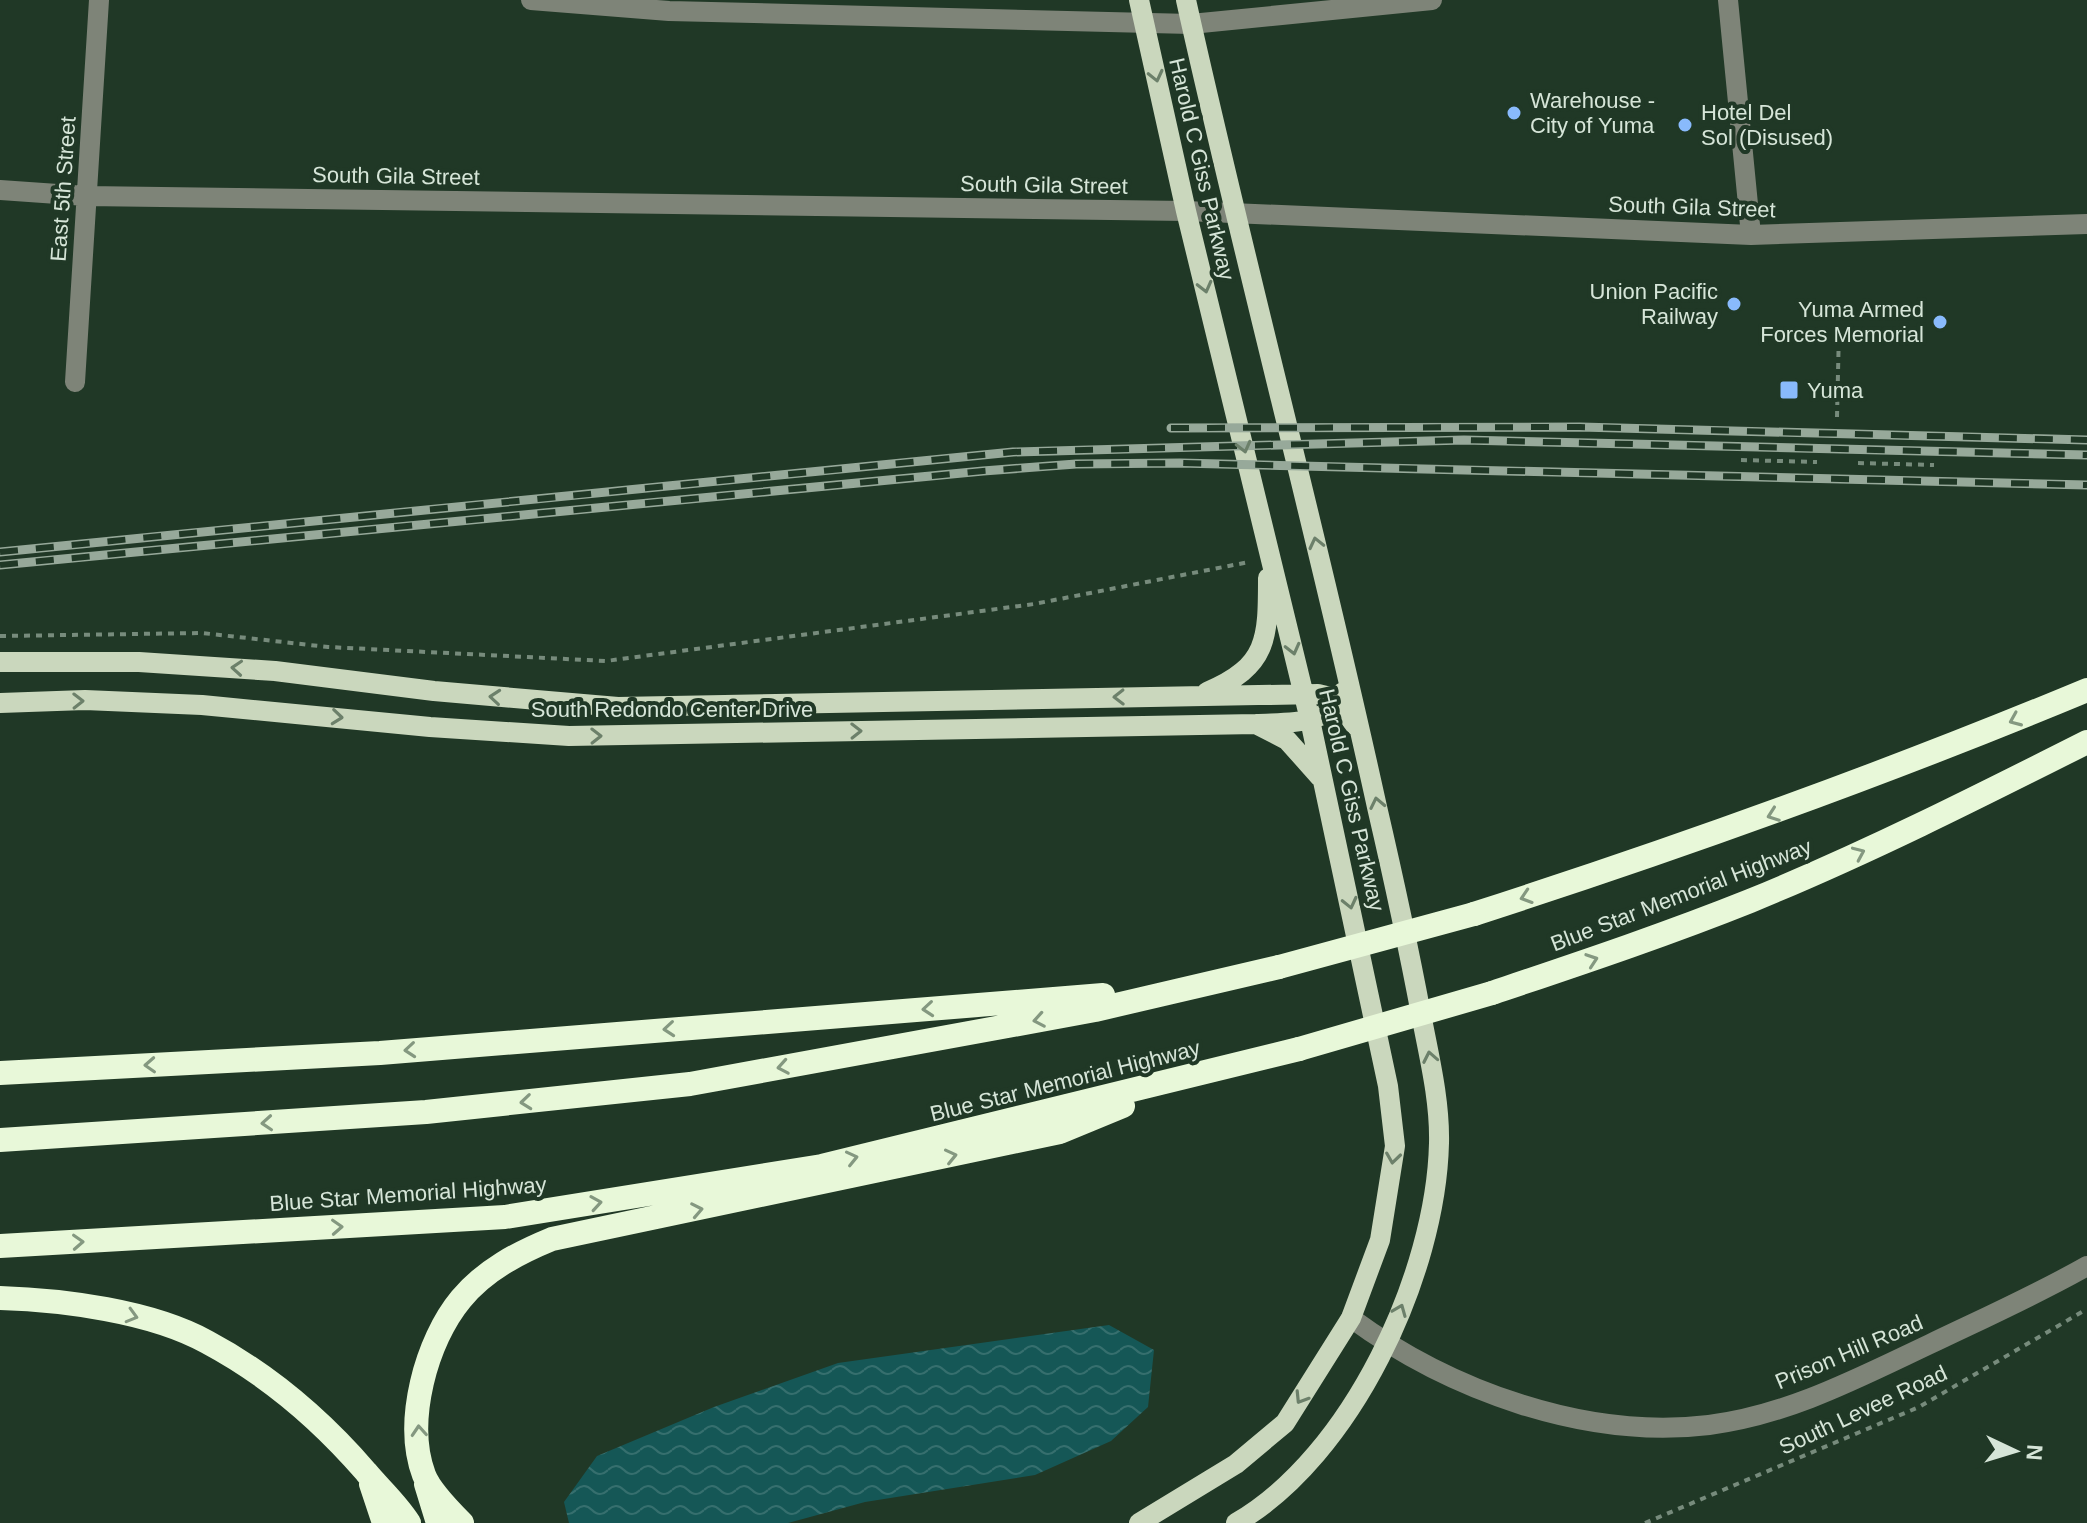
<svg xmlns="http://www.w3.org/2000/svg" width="2087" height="1523" font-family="Arial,sans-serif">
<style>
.water{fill:url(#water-waves)}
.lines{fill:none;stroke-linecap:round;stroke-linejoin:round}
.path{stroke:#778b7c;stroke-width:4;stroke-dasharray:6 6;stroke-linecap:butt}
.minor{stroke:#7e8478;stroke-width:20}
.major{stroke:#cad7bd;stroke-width:20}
.highway{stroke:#e8f8d9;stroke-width:24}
.rail-casing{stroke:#97a99a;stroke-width:9}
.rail{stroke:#203826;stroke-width:6;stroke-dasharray:18;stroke-linecap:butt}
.highway-bridge{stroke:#e8f8d9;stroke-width:24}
.oneway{stroke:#6c806a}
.oneway2{stroke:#849880}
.poi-dot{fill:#89bafc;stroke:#203826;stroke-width:3}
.labels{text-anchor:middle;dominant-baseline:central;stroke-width:8;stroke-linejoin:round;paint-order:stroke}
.poi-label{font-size:22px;fill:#d6e5d8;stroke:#203826;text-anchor:start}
.street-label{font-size:22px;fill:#d6e5d8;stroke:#203826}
</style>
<defs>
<pattern id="water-waves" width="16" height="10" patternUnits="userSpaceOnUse" patternTransform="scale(2)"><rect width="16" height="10" fill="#155756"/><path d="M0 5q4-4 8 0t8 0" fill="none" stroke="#366f6e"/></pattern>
</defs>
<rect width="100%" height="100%" fill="#203826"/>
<!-- water -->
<path class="water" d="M1109 1325 1154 1350 1148 1407 1111 1441 1035 1475 865 1502 788 1523H569L564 1502 597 1456 714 1407 838 1363Z"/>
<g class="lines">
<!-- path -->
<path class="path" d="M1837 417 1839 329
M1741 460 1817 462
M1858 463 1934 465
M0 636 202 633 328 647 606 661 1034 604 1249 562
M1645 1523 1919 1407 2087 1309"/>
<!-- minor -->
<path class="minor" d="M531 0 669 11 1191 24 1432 0
M1728 0 1751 235
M0 190 86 196 1186 211 1751 235 2087 224
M75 382 99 0
M1351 1318C1449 1390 1585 1440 1709 1425 1788 1415 1858 1378 1930 1344 1982 1319 2036 1295 2087 1266"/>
<!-- major -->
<path class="major" d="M1139 0 1186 211 1310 720 1388 1086 1395 1146 1380 1240 1351 1318 1285 1423 1236 1464 1139 1523
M1186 0C1246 270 1318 537 1377 807 1393 876 1408 945 1421 1014 1429 1056 1440 1100 1439 1143 1436 1274 1352 1456 1236 1523
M0 662H139L275 671 434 691 618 707 1318 694 1335 698 1355 725
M1207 692C1268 666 1268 639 1268 578
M0 703 85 700 202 705 430 727 569 736 1256 724C1289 722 1328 727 1343 692
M1256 724 1287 740 1320 777"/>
<!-- highway -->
<path class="highway" d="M1474 914C1682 847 1885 774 2087 690
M1492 993C1578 964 1665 935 1750 901 1865 854 1976 798 2087 742
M0 1073 380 1053 1103 995
M0 1140 426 1112 690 1084 1095 1010 1279 967
M0 1246 505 1217 822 1166 1299 1049
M0 1298C63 1300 151 1311 207 1342 267 1374 322 1421 366 1472 380 1489 397 1504 409 1523
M371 1484 384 1523
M426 1484 438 1523
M462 1523C450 1511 430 1491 424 1475 404 1422 426 1341 461 1299 485 1270 518 1253 552 1239L1060 1132 1123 1106"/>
<defs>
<path id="rail" d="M1171 428 1580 427 2087 440
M0 552 1013 452 1464 440 2087 455
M0 565 983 471 1076 464 1180 463 2087 485"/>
</defs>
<!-- rail casing -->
<use href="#rail" class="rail-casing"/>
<!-- rail -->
<use href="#rail" class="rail"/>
<!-- highway-bridge -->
<path class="highway-bridge" d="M1279 967 1474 914
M1299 1049 1492 993"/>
</g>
<!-- one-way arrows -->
<defs><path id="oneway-chevron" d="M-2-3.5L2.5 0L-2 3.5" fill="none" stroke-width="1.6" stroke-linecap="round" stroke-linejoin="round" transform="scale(2)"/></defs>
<g class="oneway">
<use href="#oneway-chevron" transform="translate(1156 76) rotate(77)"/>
<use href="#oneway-chevron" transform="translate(1205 287) rotate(76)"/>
<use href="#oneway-chevron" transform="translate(1244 447) rotate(76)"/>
<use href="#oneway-chevron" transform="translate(1316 543) rotate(-103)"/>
<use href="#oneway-chevron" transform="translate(1293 649) rotate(76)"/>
<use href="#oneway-chevron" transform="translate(237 668) rotate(-176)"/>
<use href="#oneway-chevron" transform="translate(495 697) rotate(-175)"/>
<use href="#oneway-chevron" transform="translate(1119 697) rotate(179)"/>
<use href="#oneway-chevron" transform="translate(78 701) rotate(-1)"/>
<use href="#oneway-chevron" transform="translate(337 717) rotate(6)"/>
<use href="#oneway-chevron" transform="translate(856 731) rotate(-1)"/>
<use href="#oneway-chevron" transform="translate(596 736) rotate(-1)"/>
<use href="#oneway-chevron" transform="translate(1377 803) rotate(-102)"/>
<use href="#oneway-chevron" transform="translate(1350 903) rotate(77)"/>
<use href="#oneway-chevron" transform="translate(1430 1057) rotate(-101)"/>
<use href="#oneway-chevron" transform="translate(1393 1158) rotate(98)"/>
<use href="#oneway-chevron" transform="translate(1400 1310) rotate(-68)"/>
<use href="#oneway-chevron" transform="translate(1301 1398) rotate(122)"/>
</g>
<g class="oneway2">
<use href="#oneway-chevron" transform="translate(2015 720) rotate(157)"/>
<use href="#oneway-chevron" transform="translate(1773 815) rotate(160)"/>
<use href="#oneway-chevron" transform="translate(1859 853) rotate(-24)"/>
<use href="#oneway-chevron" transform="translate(1526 897) rotate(162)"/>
<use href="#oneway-chevron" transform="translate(1592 960) rotate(-19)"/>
<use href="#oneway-chevron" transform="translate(928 1009) rotate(175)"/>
<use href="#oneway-chevron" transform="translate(1039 1020) rotate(170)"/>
<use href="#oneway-chevron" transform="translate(669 1029) rotate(175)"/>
<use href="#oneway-chevron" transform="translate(410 1050) rotate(175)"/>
<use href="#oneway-chevron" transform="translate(150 1065) rotate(177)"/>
<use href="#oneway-chevron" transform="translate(783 1067) rotate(170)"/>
<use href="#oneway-chevron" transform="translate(526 1102) rotate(174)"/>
<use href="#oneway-chevron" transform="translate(267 1123) rotate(176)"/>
<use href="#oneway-chevron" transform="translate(951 1156) rotate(-13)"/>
<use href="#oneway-chevron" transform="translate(852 1158) rotate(-13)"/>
<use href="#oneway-chevron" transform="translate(596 1203) rotate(-9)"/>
<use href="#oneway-chevron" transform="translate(697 1210) rotate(-11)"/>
<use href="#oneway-chevron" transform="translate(337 1227) rotate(-3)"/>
<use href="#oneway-chevron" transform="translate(78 1242) rotate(-3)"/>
<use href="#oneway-chevron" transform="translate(132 1316) rotate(16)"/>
<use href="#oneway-chevron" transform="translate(419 1431) rotate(-94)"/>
</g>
<!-- markers -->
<g class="poi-dot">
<circle cx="1514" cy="113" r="8"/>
<circle cx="1685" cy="125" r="8"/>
<circle cx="1734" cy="304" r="8"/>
<circle cx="1940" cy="322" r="8"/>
<rect x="1779" y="380" width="20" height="20" rx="4"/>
</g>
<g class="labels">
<!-- poi labels -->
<g class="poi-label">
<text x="1530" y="100">Warehouse -<tspan x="1530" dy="25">City of Yuma</tspan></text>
<text x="1701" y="112">Hotel Del<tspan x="1701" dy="25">Sol (Disused)</tspan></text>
<text x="1718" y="291" text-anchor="end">Union Pacific<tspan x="1718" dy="25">Railway</tspan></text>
<text x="1924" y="309" text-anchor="end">Yuma Armed<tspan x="1924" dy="25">Forces Memorial</tspan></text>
<text x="1807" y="390">Yuma</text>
</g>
<!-- street labels -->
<g class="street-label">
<text transform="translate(1202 169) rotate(77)">Harold C Giss Parkway</text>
<text transform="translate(396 176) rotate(1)">South Gila Street</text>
<text transform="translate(1044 185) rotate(1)">South Gila Street</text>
<text transform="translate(63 189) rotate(-86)">East 5th Street</text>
<text transform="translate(1692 207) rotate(2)">South Gila Street</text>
<text x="672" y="709">South Redondo Center Drive</text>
<text transform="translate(1352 800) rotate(77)">Harold C Giss Parkway</text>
<text transform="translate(1681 895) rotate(-21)">Blue Star Memorial Highway</text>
<text transform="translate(1065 1081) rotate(-14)">Blue Star Memorial Highway</text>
<text transform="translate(408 1194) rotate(-4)">Blue Star Memorial Highway</text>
<text transform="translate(1849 1352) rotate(-23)">Prison Hill Road</text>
<text transform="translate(1863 1410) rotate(-25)">South Levee Road</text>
</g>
</g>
<!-- north arrow -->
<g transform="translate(2015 1451) rotate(94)" stroke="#203826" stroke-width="6" paint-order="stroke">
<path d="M0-6L14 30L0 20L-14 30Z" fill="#d6e5d8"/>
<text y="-12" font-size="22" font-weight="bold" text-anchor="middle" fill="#d6e5d8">N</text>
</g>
</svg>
